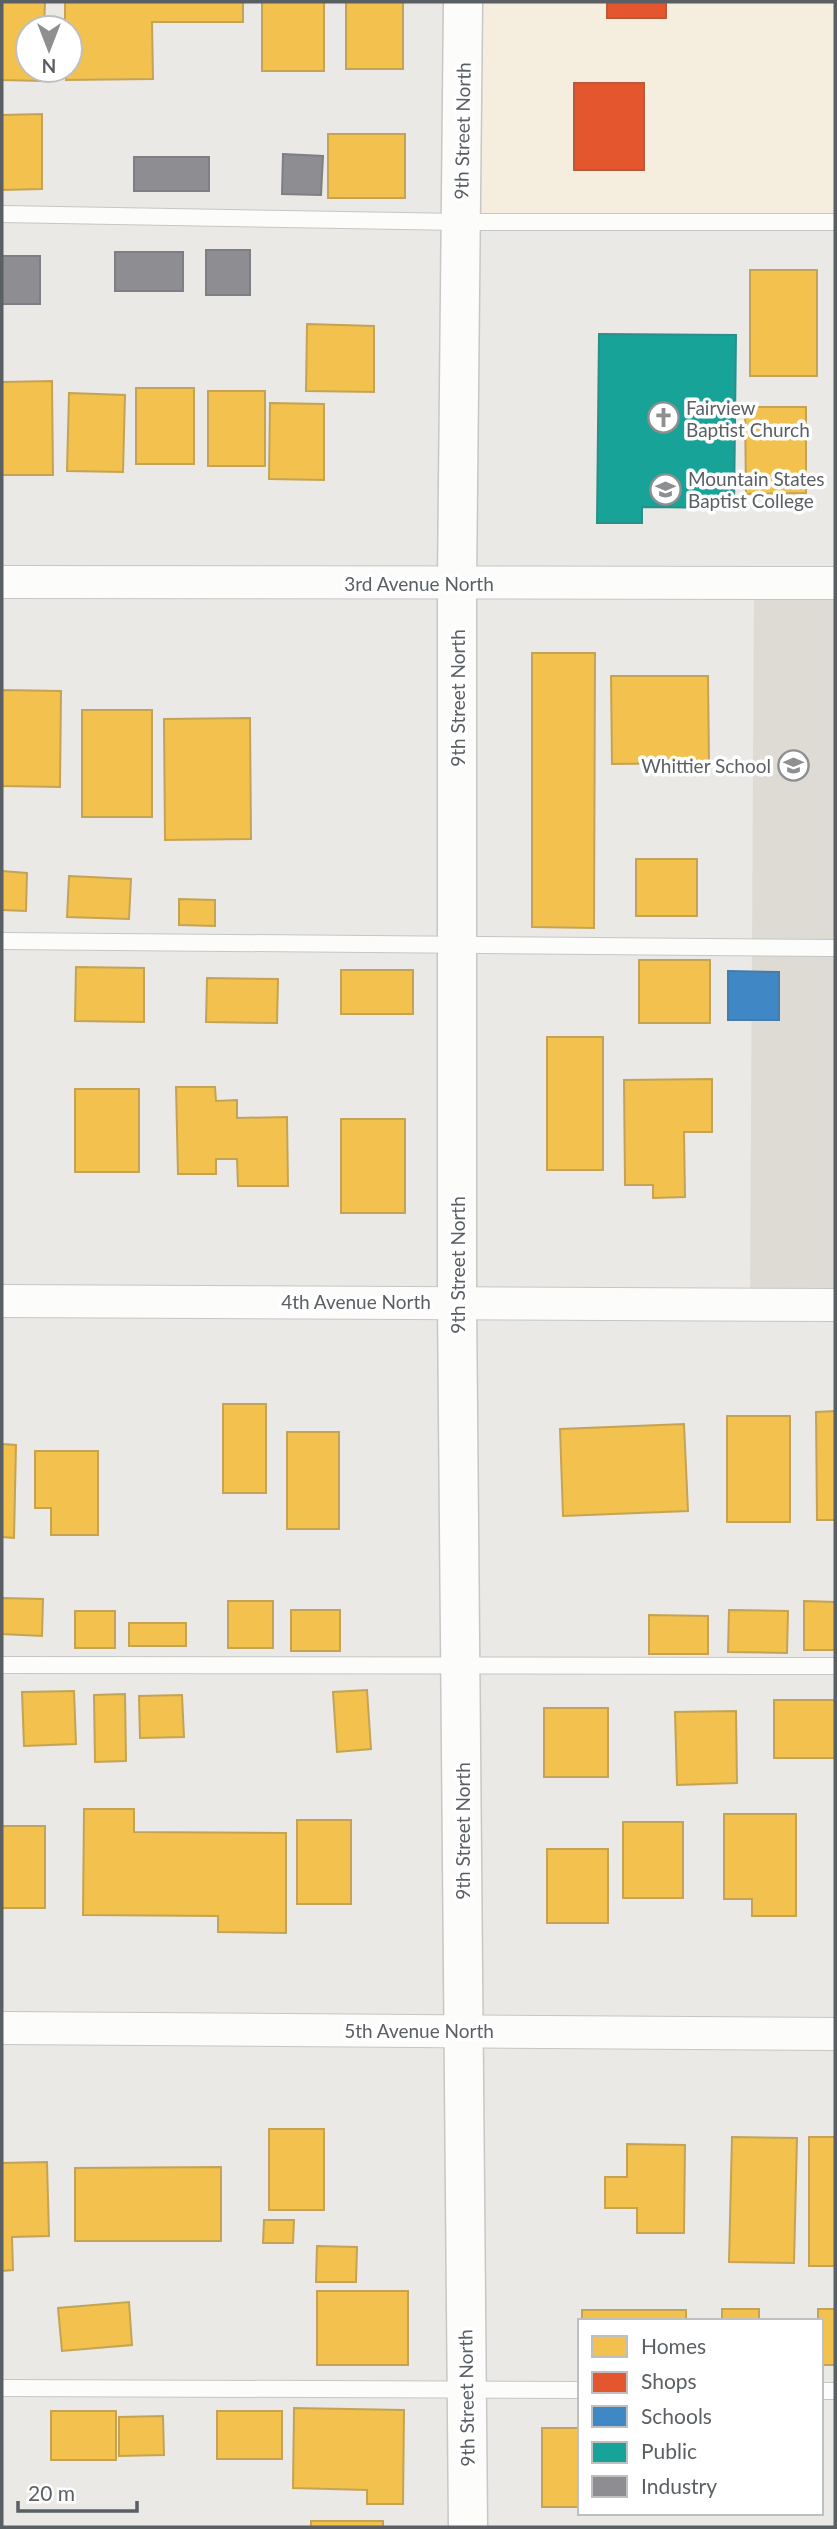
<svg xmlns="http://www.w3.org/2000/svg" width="837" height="2529" font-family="Lato,sans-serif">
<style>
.commercial{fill:#f5eddd}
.education{fill:#dedbd4}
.homes{fill:#f2c14e;stroke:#c4a454;stroke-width:2}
.shops{fill:#e4572e;stroke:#bb593e;stroke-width:2}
.schools{fill:#3f88c5;stroke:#477ca8;stroke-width:2}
.public{fill:#17a398;stroke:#2b8f88;stroke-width:2}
.industry{fill:#8d8d92;stroke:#7e7f84;stroke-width:2}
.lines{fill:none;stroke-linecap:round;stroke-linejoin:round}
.service-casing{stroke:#c6c6c6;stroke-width:18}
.minor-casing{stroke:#c6c6c6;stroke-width:34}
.secondary-casing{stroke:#c7c7c7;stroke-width:41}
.service{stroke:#fcfcfb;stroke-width:16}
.minor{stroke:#fcfcfb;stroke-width:32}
.secondary{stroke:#fcfcfb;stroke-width:38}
.labels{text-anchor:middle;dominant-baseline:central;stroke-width:7;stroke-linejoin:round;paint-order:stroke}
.street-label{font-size:19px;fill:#5a5f63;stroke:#fff}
.poi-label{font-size:19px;fill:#5a5f63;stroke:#fff;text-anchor:start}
</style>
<rect width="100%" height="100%" fill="#ebe9e5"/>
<!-- commercial -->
<path class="commercial" d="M464 2H835V222H461Z"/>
<!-- education -->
<path class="education" d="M754 583H835V1305H750Z"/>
<!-- homes -->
<path class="homes" d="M2 2H45L44 28H28V70H43V81L2 80Z
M65 2H243V22H152L153 79 66 80V70H70V28H65Z
M262 2H324V71H262Z
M346 2H403V69H346Z
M42 114V189L2 190V115Z
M328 134H405V198H328Z
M750 270H817V376H750Z
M307 324 374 326V392L306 391Z
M52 381 53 475H2V382Z
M136 388H194V464H136Z
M208 391H265V466H208Z
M69 393 125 395 123 472 67 471Z
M270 403 324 404V480L269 479Z
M745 407H806V493L746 494Z
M532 653H595L594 928 532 927Z
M611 676H708L709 763 612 764Z
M2 690 61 691 60 787 2 786Z
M82 710H152V817H82Z
M250 718 251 839 165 840 164 719Z
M636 859H697V916H636Z
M2 871 27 873 26 911 2 910Z
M69 876 131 879 129 919 67 917Z
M179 899 215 900V926L179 925Z
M639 960H710V1023H639Z
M76 967 144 968V1022L75 1021Z
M341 970H413V1014H341Z
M207 978 278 979 277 1023 206 1022Z
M547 1037H603V1170H547Z
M712 1079V1132H684L685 1197 653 1198V1185H625L624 1080Z
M176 1087H215L216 1101 237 1100V1118L287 1117 288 1186H238L237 1159H216V1174H178Z
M75 1089H139V1172H75Z
M341 1119H405V1213H341Z
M223 1404H266V1493H223Z
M835 1411V1520H817L816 1412Z
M727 1416H790V1522H727Z
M684 1424 688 1511 563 1516 560 1429Z
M287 1432H339V1529H287Z
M2 1444 16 1445 14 1538 2 1537Z
M35 1451H98V1535H51V1508H35Z
M2 1598 43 1599 42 1636 2 1634Z
M228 1601H273V1648H228Z
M804 1601 835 1602V1650H804Z
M291 1610H340V1651H291Z
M729 1610 788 1611 787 1653 728 1652Z
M75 1611H115V1648H75Z
M649 1615 708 1616V1654H649Z
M129 1623H186V1646H129Z
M367 1690 371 1749 337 1752 333 1692Z
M74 1691 76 1744 24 1746 22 1692Z
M125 1694 126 1761 95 1762 94 1695Z
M182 1695 184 1737 140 1738 139 1696Z
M774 1700H835V1758H774Z
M544 1708H608V1777H544Z
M736 1711 737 1783 677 1785 675 1712Z
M84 1809H134V1832L286 1833V1933L218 1932V1916L83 1915Z
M724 1814H796V1916H752V1899H724Z
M297 1820H351V1904H297Z
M623 1822H683V1898H623Z
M2 1826H45V1908H2Z
M547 1849H608V1923H547Z
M269 2129H324V2210H269Z
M732 2137 797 2138 794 2263 729 2262Z
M809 2137H835V2266H809Z
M627 2144 685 2145 684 2233H637V2208H605V2177H627Z
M47 2162 49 2236 12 2237 13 2270 2 2271V2163Z
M221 2167V2241H75V2168Z
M264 2220H294L293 2243H263Z
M317 2246 357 2247 356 2282H316Z
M317 2291H408V2365H317Z
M129 2302 132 2345 62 2351 58 2308Z
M722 2309H759V2321H722Z
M818 2309H835V2365H821V2321H818Z
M582 2310H686V2321H582Z
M294 2408 404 2410 403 2504H367V2490L293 2488Z
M51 2411H116V2460H51Z
M217 2411H282V2459H217Z
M163 2416 164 2455 119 2456V2417Z
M542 2428H580V2507H542Z
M311 2521H383V2527H311Z"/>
<!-- shops -->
<path class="shops" d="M607 2H666V18H607Z
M574 83H644V170H574Z"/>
<!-- schools -->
<path class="schools" d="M728 971 779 972V1020H728Z"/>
<!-- public -->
<path class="public" d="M599 334 736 335 734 508 642 507V523H597Z"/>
<!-- industry -->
<path class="industry" d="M283 154 323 156 321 195 282 194Z
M134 157H209V191H134Z
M206 250H250V295H206Z
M115 252H183V291H115Z
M2 256H40V304H2Z"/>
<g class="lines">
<defs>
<path id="service" d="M2 214 461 222H835
M2 941 835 948
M2 1665 835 1666
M2 2388 580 2390
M821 2391H835"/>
<path id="minor" d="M2 582 835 583
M2 1301 835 1305
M2 2028 835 2034"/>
<path id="secondary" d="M463 2 457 583V1302L468 2527"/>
</defs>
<!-- service casing -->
<use href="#service" class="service-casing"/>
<!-- minor casing -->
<use href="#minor" class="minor-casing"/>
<!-- secondary casing -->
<use href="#secondary" class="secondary-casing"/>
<!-- service -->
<use href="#service" class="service"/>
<!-- minor -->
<use href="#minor" class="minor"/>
<!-- secondary -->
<use href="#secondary" class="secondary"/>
</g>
<!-- icons -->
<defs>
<symbol id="church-ring" viewBox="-11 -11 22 22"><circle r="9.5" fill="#fff" stroke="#8d8f90" stroke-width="1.5"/><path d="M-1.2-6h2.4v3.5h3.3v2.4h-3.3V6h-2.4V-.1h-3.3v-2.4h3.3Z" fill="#8d8f90"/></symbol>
<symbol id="school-ring" viewBox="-11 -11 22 22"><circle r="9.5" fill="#fff" stroke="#8d8f90" stroke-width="1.5"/><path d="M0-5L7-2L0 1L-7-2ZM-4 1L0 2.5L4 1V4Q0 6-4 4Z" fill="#8d8f90"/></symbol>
</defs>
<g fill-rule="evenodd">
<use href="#church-ring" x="646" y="400" width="35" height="35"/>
<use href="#school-ring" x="648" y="472" width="35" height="35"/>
<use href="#school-ring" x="776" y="748" width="35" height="35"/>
</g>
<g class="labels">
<!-- street labels -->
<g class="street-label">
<text transform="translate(462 131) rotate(-89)">9th Street North</text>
<text x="419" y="583">3rd Avenue North</text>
<text transform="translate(457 698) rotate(-90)">9th Street North</text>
<text transform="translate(457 1265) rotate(-90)">9th Street North</text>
<text x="356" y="1301">4th Avenue North</text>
<text transform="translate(462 1831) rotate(-90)">9th Street North</text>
<text x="419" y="2030">5th Avenue North</text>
<text transform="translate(466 2398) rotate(-91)">9th Street North</text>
</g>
<!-- poi labels -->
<g class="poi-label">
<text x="686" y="407">Fairview<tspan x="686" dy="22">Baptist Church</tspan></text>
<text x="688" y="478">Mountain States<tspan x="688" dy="22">Baptist College</tspan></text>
<text x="771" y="765" text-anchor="end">Whittier School</text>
</g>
</g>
<!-- border -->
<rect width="837" height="2529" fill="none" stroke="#5a5f63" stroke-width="7"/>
<!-- legend -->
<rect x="578" y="2319" width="245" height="196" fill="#ffffff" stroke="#bdbfc1" stroke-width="2"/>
<rect x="592" y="2336" width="35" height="21" fill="#f2c14e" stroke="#bdbfc1" stroke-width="2"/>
<text x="641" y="2354" font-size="21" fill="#5a5f63">Homes</text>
<rect x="592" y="2372" width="35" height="21" fill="#e4572e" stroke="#bdbfc1" stroke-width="2"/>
<text x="641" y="2389" font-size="21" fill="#5a5f63">Shops</text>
<rect x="592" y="2406" width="35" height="21" fill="#3f88c5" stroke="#bdbfc1" stroke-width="2"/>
<text x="641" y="2424" font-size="21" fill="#5a5f63">Schools</text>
<rect x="592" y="2442" width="35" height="21" fill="#17a398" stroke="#bdbfc1" stroke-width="2"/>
<text x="641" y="2459" font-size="21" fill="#5a5f63">Public</text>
<rect x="592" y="2476" width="35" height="21" fill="#8d8d92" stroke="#bdbfc1" stroke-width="2"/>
<text x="641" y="2494" font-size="21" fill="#5a5f63">Industry</text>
<!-- north arrow -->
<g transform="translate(49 49) rotate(180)"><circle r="33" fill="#ffffff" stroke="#bdbfc1" stroke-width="2"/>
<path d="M0-5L12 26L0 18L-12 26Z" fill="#8d8f90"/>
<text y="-10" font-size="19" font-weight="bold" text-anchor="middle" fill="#5a5f63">N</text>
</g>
<!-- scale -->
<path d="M18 2501v10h119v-10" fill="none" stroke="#5a5f63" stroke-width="3.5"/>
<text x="28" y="2501" font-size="21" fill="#5a5f63" stroke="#ffffff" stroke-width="5" paint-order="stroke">20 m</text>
</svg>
